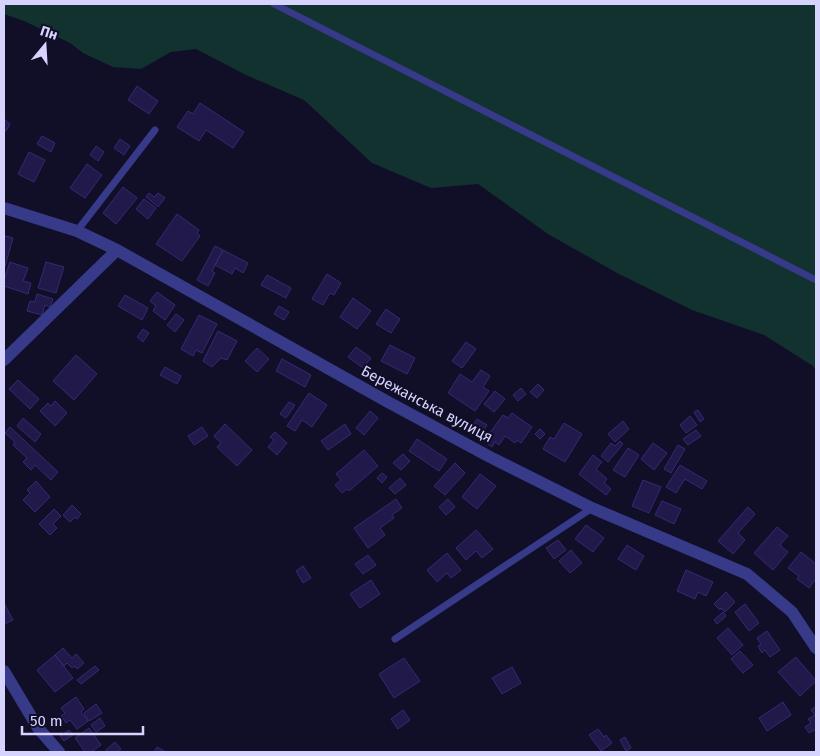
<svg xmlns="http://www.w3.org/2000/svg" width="820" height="756" font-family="'Fira Sans',sans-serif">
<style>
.green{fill:#11322e}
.building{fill:#201949;stroke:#342a76}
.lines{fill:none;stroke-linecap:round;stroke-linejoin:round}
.service{stroke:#373989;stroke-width:7}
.minor{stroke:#373989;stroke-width:12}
.labels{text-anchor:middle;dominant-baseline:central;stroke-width:4.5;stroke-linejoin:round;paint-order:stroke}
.street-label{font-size:15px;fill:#d6d4ff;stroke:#110e27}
</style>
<rect width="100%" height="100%" fill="#110e27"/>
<!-- green -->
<path class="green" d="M4 4H816V370L813 366 764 335 692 310 617 273 548 234 478 184 431 188 372 163 304 100 246 75 196 49 171 52 141 69 113 67 83 53 70 43 24 21 4 14Z"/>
<!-- building -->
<path class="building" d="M137 86 158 101 149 114 128 100Z
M200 103 244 132 233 148 206 130 199 141 177 127 188 111 193 114Z
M4 119 10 124 6 131 4 130Z
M42 136 55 143 51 152 37 144Z
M120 139 130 146 124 155 114 148Z
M96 146 104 152 98 161 90 155Z
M29 152 45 160 34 182 18 174Z
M87 164 102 175 85 198 70 188Z
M123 187 137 198 116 224 103 213Z
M149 193 154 197 158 193 165 198 158 207 146 197Z
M144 199 156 208 148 219 136 209Z
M177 214 199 230 197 233 200 236 182 261 156 244Z
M5 236 13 238 4 270V239Z
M215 246 223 250 212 271 215 273 208 286 197 280Z
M223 250 248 263 243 273 235 268 232 274 215 265Z
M10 262 28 268 23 281 31 283 28 294 4 286V280Z
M46 262 64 267 56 293 38 288Z
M327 274 341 283 334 295 330 293 323 305 312 299Z
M267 275 291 288 286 298 261 285Z
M157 292 175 305 165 320 153 311 156 306 150 301Z
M37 294 53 299 50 307 45 305 42 315 27 311 30 301 35 302Z
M125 295 148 308 142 320 118 306Z
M353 298 371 311 357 329 340 317Z
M279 306 289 312 284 320 274 314Z
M386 309 400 319 391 333 376 324Z
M176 314 184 320 175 332 167 325Z
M199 315 217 324 202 353 196 350 193 356 181 349Z
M143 329 149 333 143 342 137 337Z
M218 331 237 341 227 360 221 358 212 367 203 361Z
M466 342 476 349 462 368 452 361Z
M390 345 415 358 407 374 381 361Z
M356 347 371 358 363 368 348 357Z
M257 348 269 359 257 372 245 361Z
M76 355 97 374 74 400 53 381Z
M282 359 311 375 305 387 276 371Z
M165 367 181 376 177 384 160 375Z
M481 370 490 376 483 387 489 391 475 411 448 393 460 374 472 382Z
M18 380 39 399 30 409 9 389Z
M538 384 544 390 537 398 530 392Z
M521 388 526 394 518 401 513 395Z
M495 391 505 399 494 412 484 404Z
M309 393 327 405 312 427 302 420 295 431 287 426Z
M55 401 67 413 55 426 40 411 48 403 51 406Z
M289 402 295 405 286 418 280 414Z
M698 410 704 419 700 422 694 412Z
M370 411 378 418 364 435 356 428Z
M512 413 532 427 521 443 517 440 515 443 505 436 499 445 495 442 492 447 484 441 503 415 508 418Z
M690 416 697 425 686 433 680 425Z
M23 418 41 434 35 442 17 426Z
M477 419 487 425 479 439 468 433Z
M623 421 629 429 615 442 608 434Z
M564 423 582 434 565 462 543 449 550 437 554 439Z
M225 424 252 450 237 466 217 447 221 443 214 436Z
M345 424 351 434 328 450 321 441Z
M10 427 58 472 51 480 35 465 31 470 23 462 27 458 13 445 15 442 5 433Z
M202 427 208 436 194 445 188 436Z
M540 429 545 434 540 439 535 434Z
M696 430 701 436 688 445 683 439Z
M275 432 287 443 277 455 268 447 274 440 270 437Z
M417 439 447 459 439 471 409 451Z
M620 441 623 444 608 462 601 456 611 443 615 446Z
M653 443 667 453 654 470 641 459Z
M678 445 685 449 671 473 664 469Z
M628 448 639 455 625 477 613 470Z
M364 450 378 466 349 491 347 489 342 493 335 485 341 480 336 474Z
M403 454 410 461 401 470 393 463Z
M593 455 602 462 596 469 607 479 604 483 611 489 606 495 579 474Z
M455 463 465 473 445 495 434 486Z
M680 465 707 481 702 489 685 479 676 493 666 487Z
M382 473 387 477 382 483 377 478Z
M480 474 496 486 477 509 462 497Z
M400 478 406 485 395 494 389 488Z
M643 480 661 487 649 513 632 506Z
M36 481 50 497 35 512 23 500 30 493 27 490Z
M396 499 402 508 392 515 394 518 380 528 385 535 368 548 354 528Z
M448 499 455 507 446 515 439 507Z
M662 501 681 509 674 524 655 515Z
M72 505 81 514 77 519 75 517 70 522 63 515Z
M748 507 755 514 738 533 745 540 733 554 718 541Z
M54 509 61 516 53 524 57 528 50 535 39 524Z
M586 525 604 538 593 552 575 539Z
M777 527 788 536 780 545 788 552 773 570 754 553Z
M476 530 493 549 482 558 476 551 466 560 456 548Z
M558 540 566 550 554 559 546 548Z
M627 545 644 556 636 570 618 559Z
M571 550 582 563 570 573 559 561Z
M801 552 816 564V579L809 588 797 579 799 576 788 568Z
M447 553 461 570 451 578 447 573 437 582 427 570Z
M368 555 376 565 363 574 355 564Z
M303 566 311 578 303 583 296 571Z
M686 570 713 582 706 596 698 592 695 599 677 591Z
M371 580 380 594 360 608 350 594Z
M726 592 735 602 725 612 721 608 720 610 714 604Z
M4 603 13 620 4 624Z
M745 604 759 623 749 631 735 612Z
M723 612 726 616 717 624 714 620Z
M728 628 743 645 732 655 717 638Z
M767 631 780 650 770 657 765 650 762 653 758 646 761 644 757 638Z
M63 648 72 658 76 654 84 663 77 669 75 666 72 668 67 663 64 666 55 655Z
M740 651 753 665 743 673 731 659Z
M55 655 73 678 55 692 37 670Z
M796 657 816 681 800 696 778 672Z
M404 658 420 681 394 698 379 674Z
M95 666 99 670 81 684 77 680Z
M512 667 521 683 502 694 492 678Z
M76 697 84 709 81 712 88 721 77 729 70 720 66 723 61 716 65 713 61 708Z
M783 702 791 715 767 731 759 718Z
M96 704 102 713 89 721 84 713Z
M816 706V729L809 733 805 727 811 723 808 719 815 715 811 710Z
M403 710 410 720 398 729 391 719Z
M100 718 105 726 96 732 91 725Z
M89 728 101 745 91 752H85L75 738Z
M598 729 604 737 606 735 612 743 601 751 589 735Z
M69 730 73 735 64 741 60 736Z
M625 737 631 748 626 751 620 740Z
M115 742 121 749 116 752H108L106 750Z
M157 747 166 752H154Z"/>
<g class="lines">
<!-- service -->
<path class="service" d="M274 4 816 280
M77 231 155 130
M395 639 592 508"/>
<!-- minor -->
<path class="minor" d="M4 208 77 231 117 250 388 402 490 457 592 508 747 574 792 612 816 648
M4 360 117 250
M4 671 38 728 59 752"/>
</g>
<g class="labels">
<!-- street labels -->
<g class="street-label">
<text transform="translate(427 404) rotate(28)">Бережанська вулиця</text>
</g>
</g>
<!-- border -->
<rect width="820" height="756" fill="none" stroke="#d6d4ff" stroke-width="10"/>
<!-- north arrow -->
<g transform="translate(45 45) rotate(18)" stroke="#110e27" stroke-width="4" paint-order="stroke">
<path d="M0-4L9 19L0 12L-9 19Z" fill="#d6d4ff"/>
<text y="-8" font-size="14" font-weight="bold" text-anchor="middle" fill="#d6d4ff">Пн</text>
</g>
<!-- scale -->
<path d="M22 726v8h121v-8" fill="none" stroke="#d6d4ff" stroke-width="2.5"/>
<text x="30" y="726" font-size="15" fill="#d6d4ff" stroke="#110e27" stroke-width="4" paint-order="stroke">50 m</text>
</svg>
